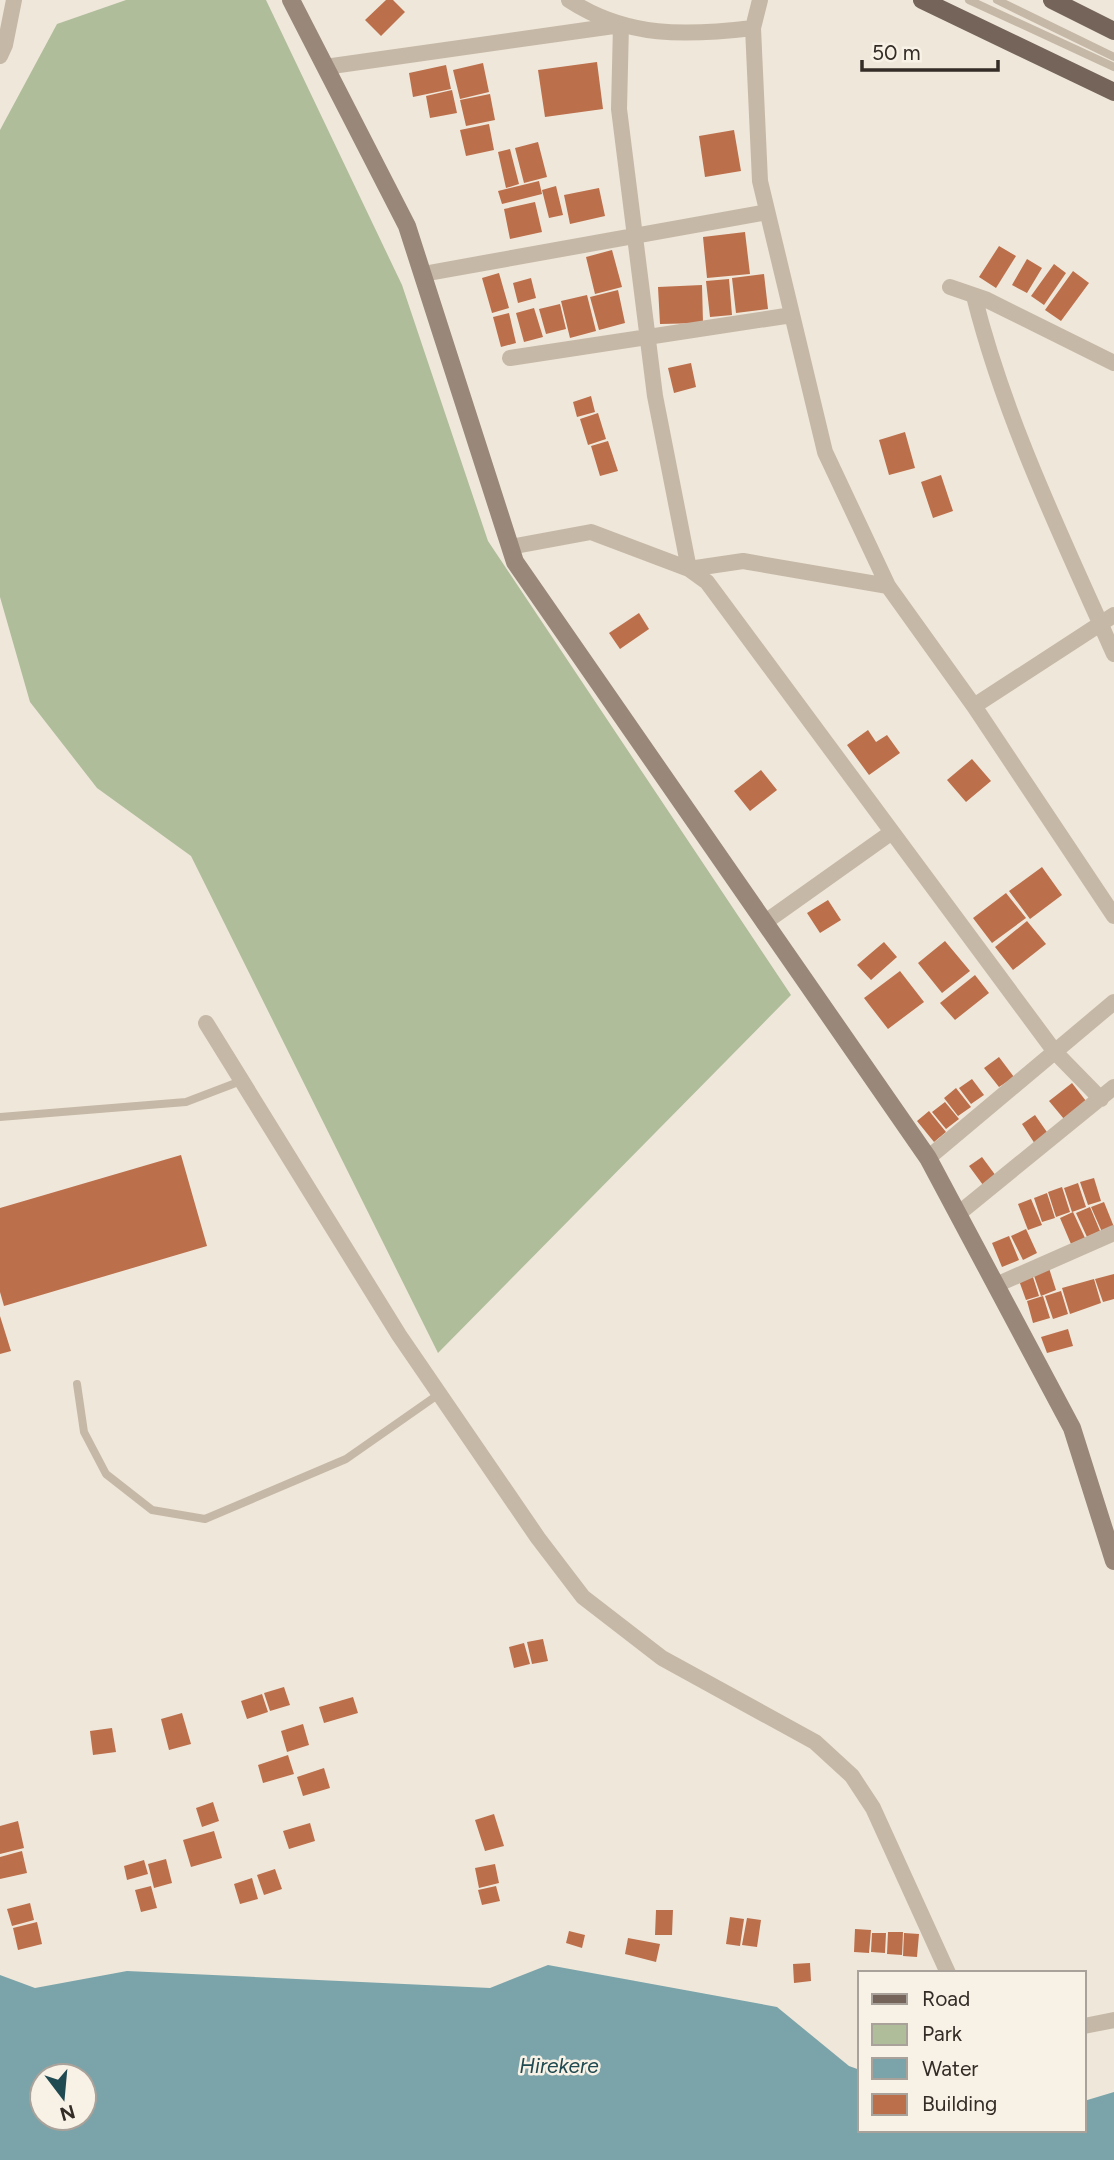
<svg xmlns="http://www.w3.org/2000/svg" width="1114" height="2160" font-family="Figtree,sans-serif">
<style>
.green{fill:#afbd9b}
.water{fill:#7ba4aa;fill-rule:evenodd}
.building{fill:#bc6f4b}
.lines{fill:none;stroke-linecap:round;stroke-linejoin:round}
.lane{stroke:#c6b8a7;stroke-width:8}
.street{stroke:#c6b8a7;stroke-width:16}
.secondary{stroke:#998779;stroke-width:18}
.primary{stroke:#746459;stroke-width:18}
.labels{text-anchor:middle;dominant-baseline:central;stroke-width:5;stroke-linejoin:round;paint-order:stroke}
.water-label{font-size:21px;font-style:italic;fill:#204a51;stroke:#f7f1e6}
</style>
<rect width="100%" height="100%" fill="#efe7da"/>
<!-- green -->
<path class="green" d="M126 0H266L402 285 488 541 791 995 438 1353 191 856 97 788 30 702 0 597V130L57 24Z"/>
<!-- water -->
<path class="water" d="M548 1965 777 2007 849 2066 860 2070V2130H1084V2101L1114 2092V2160H0V1975L35 1988 127 1971 490 1988ZM42 2076H84V2118H42Z"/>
<!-- building -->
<path class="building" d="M386 0H393L405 12 381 36 365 20Z
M597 62 603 109 545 117 538 70Z
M483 63 489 92 460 99 453 70Z
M446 65 451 89 413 97 409 73Z
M452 90 457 113 430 118 426 96Z
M490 94 495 120 466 126 460 100Z
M489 124 494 150 466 156 460 130Z
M734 130 741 171 705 177 699 136Z
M538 142 547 177 524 183 515 148Z
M510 149 519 184 506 188 498 152Z
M539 181 542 194 502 204 498 191Z
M556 186 563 215 549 218 542 190Z
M599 188 605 216 570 224 564 195Z
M535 202 542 232 510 239 504 209Z
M745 232 750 274 707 278 703 237Z
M999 246 1016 256 996 288 979 277Z
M612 250 622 287 595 294 586 257Z
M1027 259 1042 268 1027 293 1012 285Z
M1054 264 1066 273 1044 305 1031 296Z
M1073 271 1089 283 1061 321 1045 310Z
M499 273 509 308 492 313 482 278Z
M764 274 768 309 736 313 732 278Z
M531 278 536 298 518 303 513 283Z
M729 279 732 315 710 317 706 281Z
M702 285 703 323 660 324 658 287Z
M618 290 625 323 599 330 590 297Z
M587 295 596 331 570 338 561 301Z
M560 304 566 329 546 334 539 309Z
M534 308 543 337 524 342 516 313Z
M509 313 516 343 501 347 493 317Z
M691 363 696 387 674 393 668 368Z
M591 396 595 412 577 417 573 402Z
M598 413 606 439 588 445 580 419Z
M905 432 915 468 889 475 879 440Z
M608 441 618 471 600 476 591 446Z
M941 475 953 511 933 518 921 482Z
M639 613 649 629 620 649 609 633Z
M868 730 876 742 887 735 900 753 869 775 847 745Z
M972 759 991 781 966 802 947 780Z
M761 770 777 790 750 811 734 791Z
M1042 867 1062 895 1030 919 1009 891Z
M1006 893 1026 918 992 943 973 918Z
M828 900 841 920 820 933 807 913Z
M1027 921 1046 944 1013 970 995 947Z
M945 941 970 971 942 993 918 963Z
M884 942 897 957 871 980 857 965Z
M900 971 924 1002 888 1029 864 998Z
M975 975 989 993 955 1020 940 1003Z
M999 1057 1014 1077 999 1087 984 1068Z
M972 1079 984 1095 971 1104 959 1088Z
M1072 1083 1086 1101 1064 1119 1049 1101Z
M956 1088 971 1107 958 1116 944 1098Z
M945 1102 959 1119 946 1129 932 1112Z
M929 1111 946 1132 934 1142 917 1121Z
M1035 1115 1049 1135 1035 1144 1022 1124Z
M181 1155 207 1246 4 1306 0 1292V1208Z
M982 1157 996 1176 983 1185 969 1166Z
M1094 1178 1101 1201 1088 1205 1080 1182Z
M1078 1183 1086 1207 1072 1212 1064 1188Z
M1062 1187 1070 1212 1056 1217 1048 1192Z
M1047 1193 1055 1218 1042 1222 1034 1198Z
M1031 1199 1042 1225 1028 1230 1018 1204Z
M1104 1202 1114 1227 1102 1232 1091 1207Z
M1090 1207 1100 1231 1087 1237 1076 1213Z
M1073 1212 1085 1238 1071 1244 1060 1218Z
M1026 1229 1037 1253 1023 1260 1011 1236Z
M1009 1236 1019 1260 1002 1267 992 1243Z
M1048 1265 1056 1290 1041 1296 1032 1270Z
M1031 1271 1039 1296 1026 1300 1017 1275Z
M1114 1274V1299L1103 1302 1095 1279Z
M1094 1279 1101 1303 1070 1314 1062 1288Z
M1061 1291 1068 1314 1053 1319 1045 1296Z
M1043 1296 1050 1318 1033 1323 1027 1301Z
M0 1316 11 1351 0 1354Z
M1068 1329 1073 1346 1047 1353 1041 1337Z
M543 1639 548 1661 532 1664 527 1642Z
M524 1643 530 1664 514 1668 509 1647Z
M284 1687 290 1705 270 1711 264 1693Z
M262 1694 268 1712 247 1719 241 1701Z
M353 1697 358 1713 324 1723 319 1707Z
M182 1713 191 1744 169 1750 161 1719Z
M303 1724 309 1745 287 1752 281 1731Z
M112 1728 116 1752 93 1755 90 1731Z
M288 1755 294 1774 263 1783 258 1765Z
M324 1768 330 1788 303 1796 297 1777Z
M213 1802 219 1821 202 1827 196 1808Z
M494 1814 504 1846 485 1851 475 1820Z
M18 1821 24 1848 0 1854V1826Z
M310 1823 315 1841 289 1849 283 1831Z
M214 1831 222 1858 191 1867 183 1840Z
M22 1851 27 1873 0 1879V1857Z
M166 1859 172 1883 154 1888 148 1864Z
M144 1860 148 1874 127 1880 124 1866Z
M495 1864 499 1883 479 1888 475 1868Z
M275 1869 282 1889 264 1895 257 1875Z
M252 1878 258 1899 240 1904 234 1884Z
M151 1886 157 1908 141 1912 135 1890Z
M496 1886 500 1901 482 1905 478 1890Z
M30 1903 34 1920 12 1926 7 1909Z
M656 1910H673L672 1935H655Z
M730 1917 744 1919 740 1946 726 1944Z
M747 1918 761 1920 757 1947 742 1945Z
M37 1922 42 1944 18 1950 13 1928Z
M855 1929 871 1930 869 1953 854 1952Z
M569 1931 585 1935 582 1948 566 1943Z
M888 1932H903L902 1955 887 1954Z
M872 1933H886L885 1953 871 1952Z
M904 1933 919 1934 917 1957 903 1956Z
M628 1938 660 1944 656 1962 625 1954Z
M810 1963 811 1981 794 1983 793 1964Z"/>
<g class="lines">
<!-- lane -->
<path class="lane" d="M969 0 1114 67
M997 0 1114 57
M0 1117 186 1102 241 1081
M77 1384 84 1432 106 1474 152 1510 205 1519 346 1459 439 1394"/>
<!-- street -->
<path class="street" d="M569 0C627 38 686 36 753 28
M760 0 753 28 760 181 825 452 888 586
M0 56 5 45 14 0
M325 67 621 25 619 109 655 396 689 569 743 561 888 586 974 706 1114 916
M423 274 767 212
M950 287 985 299 1114 363
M974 296C1005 420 1062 537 1114 654
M510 358 792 315
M510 547 591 532 689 569 707 582 1055 1052 1101 1099
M974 706 1114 615
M764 923 892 832
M206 1023 399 1335 538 1538 583 1597 662 1658 815 1742 852 1776 873 1808 948 1973
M928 1158 1114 1002
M958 1214 1114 1087
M996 1285 1114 1233
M1084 2026 1114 2020"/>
<!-- secondary -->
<path class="secondary" d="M291 0 407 226 515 562 928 1158 1072 1428 1114 1561"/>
<!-- primary -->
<path class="primary" d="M922 0 1114 92
M1052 0 1114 31"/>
</g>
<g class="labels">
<!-- water labels -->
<g class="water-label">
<text x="559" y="2065">Hirekere</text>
</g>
</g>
<!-- legend -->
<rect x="858" y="1971" width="228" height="161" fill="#f7f1e6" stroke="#a9a29a" stroke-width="2"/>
<rect x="872" y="1994" width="35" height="10" fill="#746459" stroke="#a9a29a" stroke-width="2"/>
<text x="922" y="2006" font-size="21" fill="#332c27">Road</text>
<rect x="872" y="2024" width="35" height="21" fill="#afbd9b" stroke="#a9a29a" stroke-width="2"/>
<text x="922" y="2041" font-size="21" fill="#332c27">Park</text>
<rect x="872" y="2058" width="35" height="21" fill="#7ba4aa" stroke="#a9a29a" stroke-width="2"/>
<text x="922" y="2076" font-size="21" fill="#332c27">Water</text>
<rect x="872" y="2094" width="35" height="21" fill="#bc6f4b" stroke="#a9a29a" stroke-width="2"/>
<text x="922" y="2111" font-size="21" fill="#332c27">Building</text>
<!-- north arrow -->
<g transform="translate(63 2097) rotate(164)"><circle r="33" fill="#f7f1e6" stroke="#a9a29a" stroke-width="2"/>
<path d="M0-5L12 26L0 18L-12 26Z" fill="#204a51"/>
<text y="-10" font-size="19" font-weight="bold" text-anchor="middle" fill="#332c27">N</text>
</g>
<!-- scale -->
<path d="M862 60v10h136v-10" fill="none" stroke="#332c27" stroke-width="3.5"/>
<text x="872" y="60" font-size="21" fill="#332c27" stroke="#f7f1e6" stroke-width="5" paint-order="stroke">50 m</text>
</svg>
